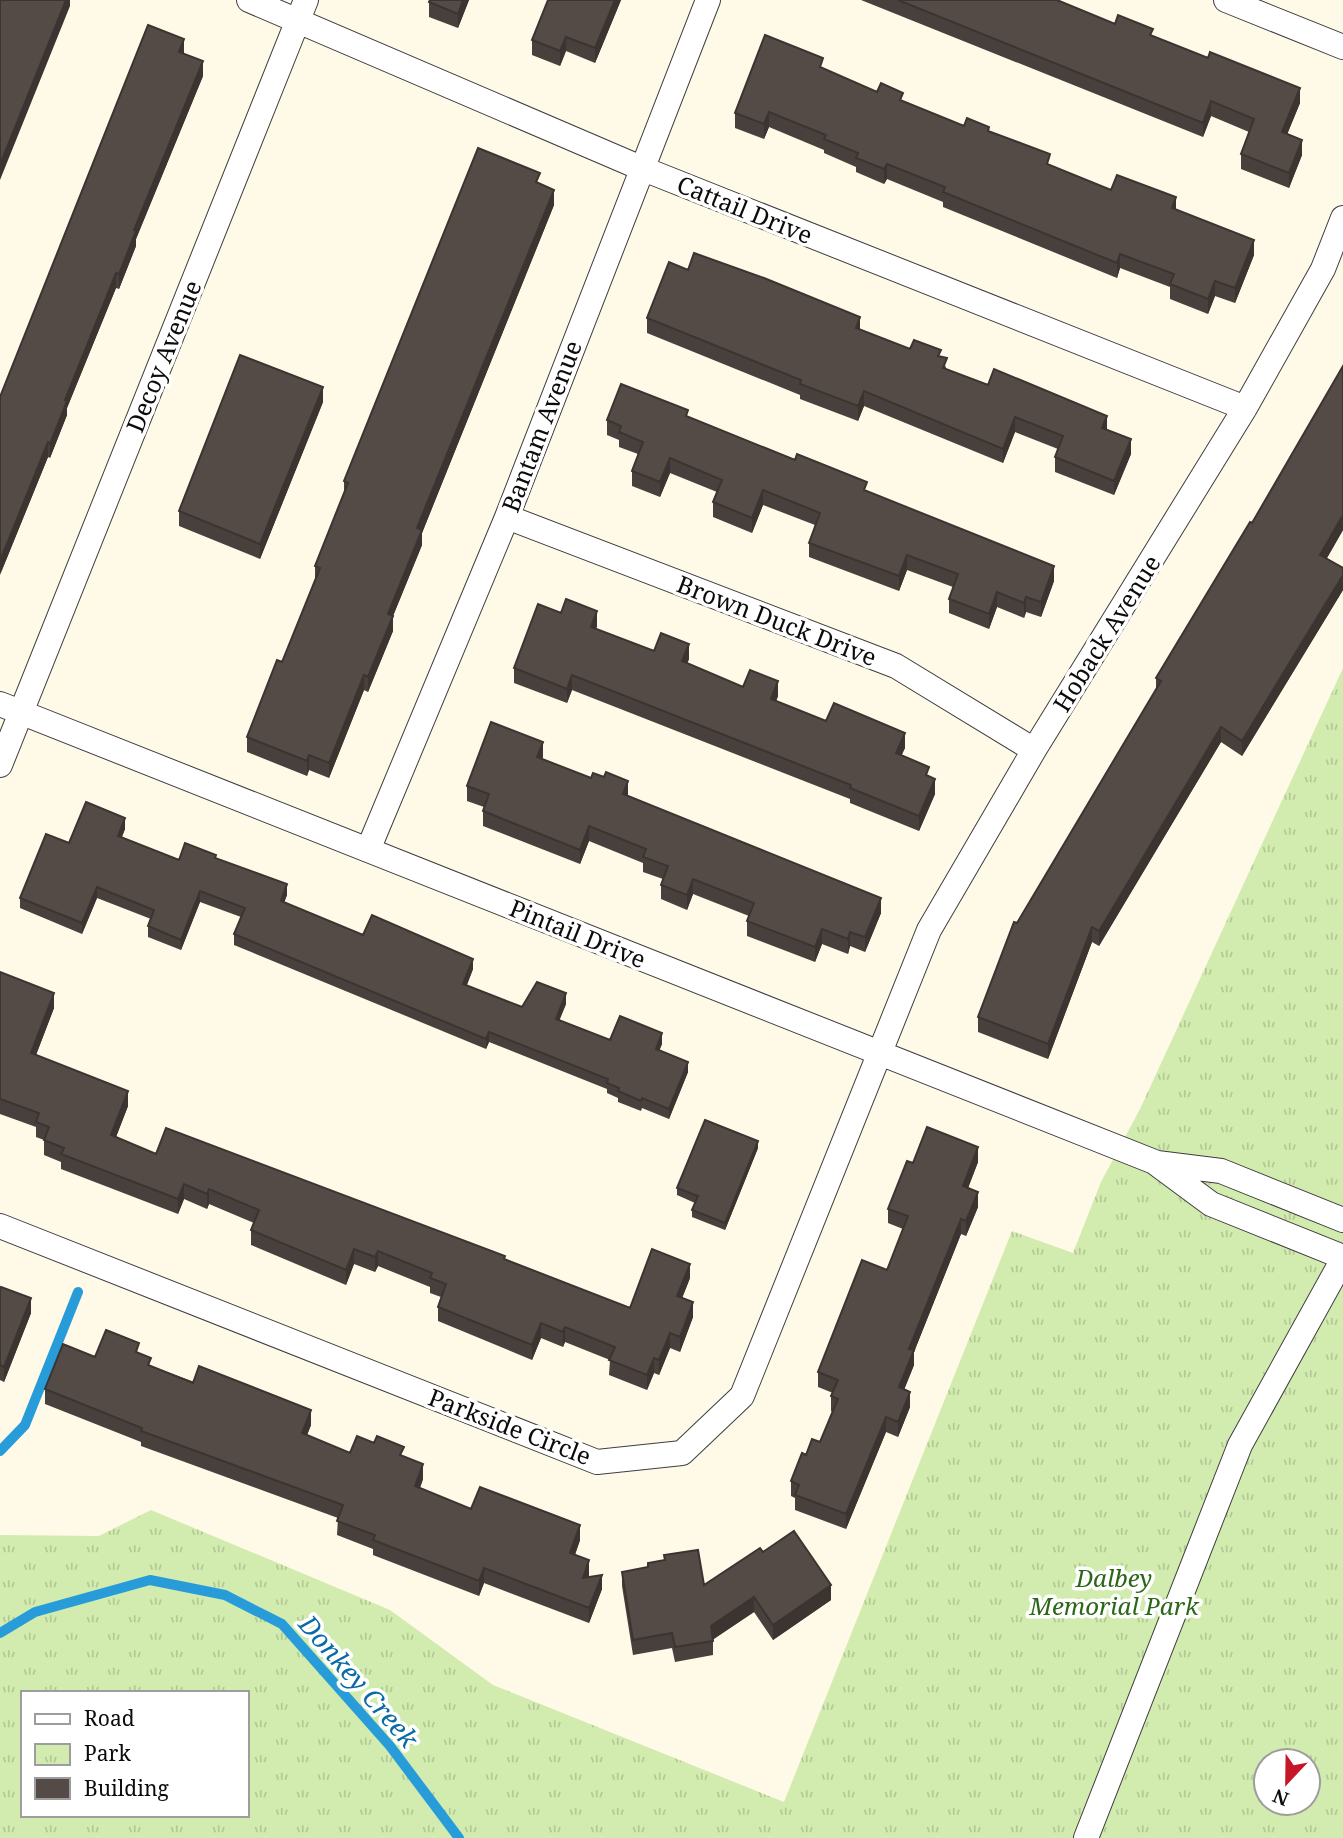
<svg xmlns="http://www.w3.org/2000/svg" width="1343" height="1838" font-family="'Noto Serif',serif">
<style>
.park{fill:url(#park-tufts);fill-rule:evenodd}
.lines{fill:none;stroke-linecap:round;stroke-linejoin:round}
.stream{stroke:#289cd9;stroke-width:10}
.minor-casing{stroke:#3e3e3e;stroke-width:26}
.minor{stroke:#fff;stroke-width:24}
.wall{fill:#48403c}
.shaded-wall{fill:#3b3431}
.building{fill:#544b46;stroke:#3b3431;stroke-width:2}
.labels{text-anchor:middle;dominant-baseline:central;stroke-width:7;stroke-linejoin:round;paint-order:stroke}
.street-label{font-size:24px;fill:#0b0b0b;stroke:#fff}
.park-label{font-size:24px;font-style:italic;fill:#2b6716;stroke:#fff}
.water-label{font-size:26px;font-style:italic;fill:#0a6aa6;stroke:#fff}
</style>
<defs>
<pattern id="park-tufts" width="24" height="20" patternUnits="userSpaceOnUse" patternTransform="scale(1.75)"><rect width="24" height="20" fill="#d2ecaf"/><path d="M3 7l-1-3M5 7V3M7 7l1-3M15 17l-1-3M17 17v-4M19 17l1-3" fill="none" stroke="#b3c995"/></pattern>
</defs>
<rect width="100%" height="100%" fill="#fff9e8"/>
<!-- park -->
<path class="park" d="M1343 668V1838H0V1535L99 1536 151 1510 390 1610 493 1685 784 1802 1012 1231 1073 1253 1101 1182 1140 1109ZM23 1693H247V1815H23ZM1266 1761H1308V1803H1266Z"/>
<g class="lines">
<!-- stream -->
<path class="stream" d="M0 1451 25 1425 78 1292
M0 1633 35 1612 150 1580 225 1595 282 1624 390 1746 459 1838"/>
<defs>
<path id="minor" d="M249 0 641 168 1245 408
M1226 0 1343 47
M507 517 896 666 1034 750
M0 704 1157 1163 1221 1171 1343 1220
M0 765 306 0
M368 850 507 517 708 0
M1157 1164 1211 1204 1343 1257
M0 1226 597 1462 682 1453 742 1396 929 930 1034 750 1245 408 1323 269 1343 218
M1086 1838 1240 1445 1343 1259"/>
</defs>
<!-- minor casing -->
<use href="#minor" class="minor-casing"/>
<!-- minor -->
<use href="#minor" class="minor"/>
</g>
<!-- wall -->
<path class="wall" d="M429 0H469L458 28 429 17Z
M548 0H621L595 63 566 51 560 66 532 55V40Z
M861 0H1058L1115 24 1153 36 1300 103 1287 134 1302 155 1289 188 1241 169V154L1249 132 1211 116 1203 137Z
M184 54 203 76 136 239V246L119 289 116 288 67 408V415L50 458 48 457 0 575Z
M823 69 877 92 964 126 989 131 1050 166 1111 190 1176 209 1254 255 1235 303 1215 296 1208 314 1170 299V287L1120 268 1117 278 943 207V202L887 179 884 184 856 172V167L824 153V150L769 127 764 139 735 128V113Z
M540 184 554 205 422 533V545L393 616V631L368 692 364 690 329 778 309 770 307 776 247 752V737L282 662 315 580V566L344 494V481Z
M647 318 860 330 910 349 941 356 947 370 1107 430 1131 454 1114 495 1055 472V457L1058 449 1015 432 1003 463 864 406 858 421 800 399V395L647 333Z
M1343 366V530L1327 558 1343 568V590L1242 756 1221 742 1099 946 1092 942 1048 1059 978 1032V1017L1017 923 1156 690V678L1252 523Z
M323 402 260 559 179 526V511Z
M688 417 867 491 1054 581 1041 617 1026 612 1024 618 997 607 989 629 949 613V599L953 587 907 570 899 591 809 557V543L815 525 763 505 752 533 713 517V502L717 492 670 473 660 497 632 486V471L638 454 619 447V440L607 435V420Z
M561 613 597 626 596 629 654 651 689 659 687 663 743 687 778 696 776 701 826 721 905 748 901 755 929 777 935 794 919 831 850 803V799L572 690 567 703 514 683V668Z
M543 757 542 759 628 796 881 913 865 952 850 946 848 954 822 944 815 962 747 936V921L749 916 693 894 687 910 661 899V885L663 879 643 872V863L589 841 580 864 483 826V811L484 807 467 801V786Z
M125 829 122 837 179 860 216 858 287 895 284 902 363 935 473 969 467 985 522 1007 566 1004 559 1020 610 1040 662 1044 659 1050 688 1072 669 1119 642 1108 641 1111 618 1102V1098L607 1093V1089L489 1042 486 1049 234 945V934L241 917 200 902 181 950 148 937V926L151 919 97 898 82 934 20 908V898L69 843Z
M0 972 54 1008 36 1055 128 1106 116 1137 156 1154 505 1259 630 1308 690 1278 682 1298 693 1317 680 1352 670 1348 659 1375 654 1373 647 1390 609 1375 610 1360 565 1342 563 1347 541 1338 532 1360 438 1321V1307L441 1297 430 1293V1287L378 1266 375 1272 354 1264 346 1285 251 1245V1230L254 1223 209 1204 207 1209 184 1199 178 1214 61 1169V1162L44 1155V1140L36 1137V1127L0 1114Z
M758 1148 725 1230 692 1217V1210L695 1203 677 1195V1188Z
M978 1162 968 1188 978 1207 966 1236 961 1234 914 1352V1365L904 1390 910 1407 898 1437 886 1432 846 1529 795 1510V1498L791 1496V1481L806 1455 820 1442 832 1412 831 1411V1396L833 1393 818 1387V1372L887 1270 903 1229 888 1223V1209L913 1163Z
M0 1290 31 1313 4 1382 0 1380Z
M139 1353 151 1366 311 1425 307 1435 350 1453 404 1457 423 1479 420 1488 471 1509 580 1540 575 1555 589 1575 588 1577 602 1589 589 1623 484 1583 479 1596 373 1555V1549L337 1535 338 1518 141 1446V1442L45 1404V1389L95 1357Z
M763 1552 831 1600 773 1640 754 1612 713 1639V1655L675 1662 672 1648 633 1655 622 1586V1572L648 1567V1563L664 1560V1555L704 1585Z"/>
<!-- shaded-wall -->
<path class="shaded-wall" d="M66 0H70V6L0 180V165Z
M463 0H469L458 28V14Z
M615 0H621L595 63V48Z
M566 37V51L560 66V51Z
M184 39V54L179 52Z
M203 61V76L136 239V246L119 289V274L134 230Z
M1300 88V103L1282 147V132Z
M1211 101V116L1203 137V123Z
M769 112V127L764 139V124Z
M1302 140V155L1289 188V173Z
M887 164V179L884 184V169Z
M554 190V205L422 533V545L393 616V631L368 692V677L388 614 417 528Z
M1176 197V212L1172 208Z
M1254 240V255L1235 303V288Z
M1120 254V268L1117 278V263Z
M116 273V288L67 408V415L50 458V444L65 400Z
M1215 281V296L1208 314V299Z
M860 317V332L856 328Z
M323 387V402L260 559V544Z
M864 391V406L858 421V406Z
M1107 416V431L1102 428Z
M1015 417V432L1003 463V449Z
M1131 439V454L1114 495V481Z
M48 442V457L0 575V561Z
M670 458V473L660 497V482Z
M763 490V505L752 533V518Z
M1343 515V530L1320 570V555Z
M907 555V570L899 591V576Z
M1054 566V581L1041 617V602Z
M1343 575V590L1242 756V741Z
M997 592V607L989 629V614Z
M1026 597V612L1024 618V603Z
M597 611V626L591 642V627Z
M689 644V659L682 676V661Z
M364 675V690L329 778V763Z
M572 675V690L567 703V689Z
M778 681V696L771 714V699Z
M1221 727V742L1099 946V931Z
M905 733V748L896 768V753Z
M543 742V757L537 772V757Z
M309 755V770L307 776V761Z
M935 779V794L919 831V816Z
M628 781V796L623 794Z
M125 818V829L118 846V836Z
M589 826V841L580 864V850Z
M693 879V894L687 910V895Z
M287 884V895L281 911V901Z
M97 887V898L82 934V923Z
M200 891V902L181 950V940Z
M881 898V913L865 952V937Z
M1092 927V942L1048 1059V1044Z
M822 929V944L815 962V947Z
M850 932V946L848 954V939Z
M473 959V969L463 994V984Z
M54 993V1008L31 1068V1053Z
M566 993V1004L556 1029V1019Z
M489 1032V1042L486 1049V1039Z
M662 1033V1044L656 1059V1049Z
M688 1062V1072L669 1119V1109Z
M128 1091V1106L111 1150V1135Z
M758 1141V1148L725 1230V1223Z
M978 1147V1162L963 1201V1186Z
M184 1184V1199L178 1214V1199Z
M209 1189V1204L207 1209V1194Z
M978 1192V1207L966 1236V1221Z
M961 1219V1234L914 1352V1365L899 1402V1387L909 1349Z
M354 1249V1264L346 1285V1270Z
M378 1251V1266L375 1272V1257Z
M690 1264V1278L677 1311V1296Z
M31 1298V1313L4 1382V1367Z
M693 1302V1317L680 1352V1337Z
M541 1323V1338L532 1360V1345Z
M565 1327V1342L563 1347V1332Z
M670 1333V1348L659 1375V1360Z
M654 1358V1373L647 1390V1375Z
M910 1392V1407L898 1437V1422Z
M311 1410V1425L302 1448V1433Z
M886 1417V1432L846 1529V1514Z
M423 1464V1479L415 1501V1486Z
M580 1525V1540L570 1568V1553Z
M589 1560V1575L583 1593V1578Z
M484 1568V1583L479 1596V1581Z
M602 1575V1589L589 1623V1608Z
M831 1585V1600L773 1640V1625Z
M754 1597V1612L711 1641V1626Z"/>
<!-- building -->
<path class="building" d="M0 0H66L0 165Z
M430 0H463L458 14 429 2Z
M548 0H615L595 48 566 37 560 51 532 40Z
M898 0H1057L1115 24 1118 15 1153 29 1150 35 1208 58 1210 52 1300 88 1282 132 1302 140 1289 173 1241 154 1254 119 1211 101 1203 123Z
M148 25 184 39 179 52 203 61 134 230 136 231 119 274 116 273 65 400 67 401 50 444 48 442 0 561V397Z
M765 35 823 58 820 67 877 92 881 83 903 93 900 100 964 126 967 118 989 127 988 131 1050 154 1047 164 1111 190 1117 175 1176 197 1172 208 1254 240 1235 288 1215 281 1208 299 1170 284 1174 274 1120 254 1117 263 943 192 945 187 887 164 884 169 856 158 858 153 824 139 826 135 769 112 764 124 735 113Z
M478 148 540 173 536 182 554 190 417 528 422 530 388 614 393 616 368 677 364 675 329 763 309 755 307 761 247 737 277 660 282 662 320 568 315 566 348 483 344 481Z
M694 253 764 278 860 317 856 328 910 349 914 340 941 350 938 356 947 358 943 368 988 385 994 369 1107 416 1102 428 1131 439 1114 481 1055 457 1063 436 1015 417 1003 449 864 391 858 406 800 384 801 380 647 318 669 262 688 270Z
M240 355 323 387 260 544 179 511Z
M1343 366V515L1320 555 1343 568V575L1242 741 1221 727 1099 931 1092 927 1048 1044 978 1017 1014 922 1017 923 1161 681 1156 678 1250 522 1252 523Z
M621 384 688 410 686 416 795 460 797 454 867 482 864 490 1054 566 1041 602 1026 597 1024 603 997 592 989 614 949 599 958 574 907 555 899 576 809 543 820 513 763 490 752 518 713 502 722 480 670 458 660 482 632 471 643 442 619 432 621 426 607 420Z
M566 599 597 611 591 627 654 651 661 633 689 644 682 661 743 687 750 670 778 681 771 699 826 721 834 703 905 733 896 753 929 767 926 775 935 779 919 816 850 788 851 785 572 675 567 689 514 668 538 604 561 613Z
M491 722 543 742 537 757 591 778 593 773 604 777 606 772 628 781 623 794 881 898 865 937 850 932 848 939 822 929 815 947 747 921 754 903 693 879 687 895 661 885 668 866 643 857 646 849 589 826 580 850 483 811 489 794 467 786Z
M86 802 125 818 118 836 179 860 185 843 216 855 215 858 287 884 281 901 363 935 372 915 473 959 463 984 522 1007 537 982 566 993 556 1019 610 1040 620 1016 662 1033 656 1049 688 1062 669 1109 642 1098 641 1101 618 1091 619 1088 607 1083 608 1079 489 1032 486 1039 234 934 245 908 200 891 181 940 148 926 154 910 97 887 82 923 20 898 46 834 69 843Z
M0 972 54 993 31 1053 128 1091 111 1135 156 1154 166 1128 505 1256 504 1259 630 1308 652 1249 690 1264 677 1296 693 1302 680 1337 670 1333 659 1360 654 1358 647 1375 609 1360 615 1347 565 1327 563 1332 541 1323 532 1345 438 1307 446 1284 430 1278 432 1273 378 1251 375 1257 354 1249 346 1270 251 1230 259 1210 209 1189 207 1194 184 1184 178 1199 61 1154 64 1148 44 1140 49 1127 36 1122 39 1113 0 1099Z
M705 1120 758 1141 725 1223 692 1210 698 1196 677 1188Z
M927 1127 978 1147 963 1186 978 1192 966 1221 961 1219 909 1349 914 1350 899 1387 910 1392 898 1422 886 1417 846 1514 795 1495 799 1485 791 1481 802 1453 806 1455 812 1439 820 1442 838 1399 831 1396 838 1380 818 1372 862 1260 887 1270 908 1216 888 1209 907 1161 913 1163Z
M1 1287 31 1298 4 1367 0 1365V1290Z
M106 1330 139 1343 136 1352 151 1358 148 1365 193 1383 199 1366 311 1410 302 1433 350 1453 357 1436 374 1443 377 1436 404 1447 400 1455 423 1464 415 1486 471 1509 480 1487 580 1525 570 1553 589 1560 583 1578 602 1575 589 1608 484 1568 479 1581 373 1540 375 1535 337 1521 343 1505 141 1431 142 1428 45 1389 63 1344 95 1357Z
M794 1531 831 1585 773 1625 754 1597 711 1626 713 1641 675 1647 672 1633 633 1640 622 1572 648 1567V1563L665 1560 664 1555 698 1550 704 1585 760 1548 763 1552Z"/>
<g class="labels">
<!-- street labels -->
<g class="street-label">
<text transform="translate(745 209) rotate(22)">Cattail Drive</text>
<text transform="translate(163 356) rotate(-68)">Decoy Avenue</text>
<text transform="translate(541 426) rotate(-69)">Bantam Avenue</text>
<text transform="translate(777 620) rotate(21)">Brown Duck Drive</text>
<text transform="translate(1106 633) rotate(-58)">Hoback Avenue</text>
<text transform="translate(578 933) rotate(22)">Pintail Drive</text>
<text transform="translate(510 1426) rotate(21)">Parkside Circle</text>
</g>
<!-- park labels -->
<g class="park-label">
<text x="1114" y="1577">Dalbey<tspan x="1114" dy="28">Memorial Park</tspan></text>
</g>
<!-- water labels -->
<g class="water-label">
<text transform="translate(359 1681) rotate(49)">Donkey Creek</text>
</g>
</g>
<!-- legend -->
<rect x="21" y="1691" width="228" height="126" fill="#ffffff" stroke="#9d9d9d" stroke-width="2"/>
<rect x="35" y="1714" width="35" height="10" fill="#ffffff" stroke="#9d9d9d" stroke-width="2"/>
<text x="84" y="1726" font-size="21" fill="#0b0b0b">Road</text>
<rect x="35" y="1744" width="35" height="21" fill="url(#park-tufts)" stroke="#9d9d9d" stroke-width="2"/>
<text x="84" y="1761" font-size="21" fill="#0b0b0b">Park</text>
<rect x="35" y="1778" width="35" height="21" fill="#544b46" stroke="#9d9d9d" stroke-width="2"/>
<text x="84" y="1796" font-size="21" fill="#0b0b0b">Building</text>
<!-- north arrow -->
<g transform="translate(1287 1782) rotate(202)"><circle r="33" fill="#ffffff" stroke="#9d9d9d" stroke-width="2"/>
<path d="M0-5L12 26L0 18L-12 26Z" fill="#c61729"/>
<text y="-10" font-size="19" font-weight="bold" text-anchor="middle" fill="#0b0b0b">N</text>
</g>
</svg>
